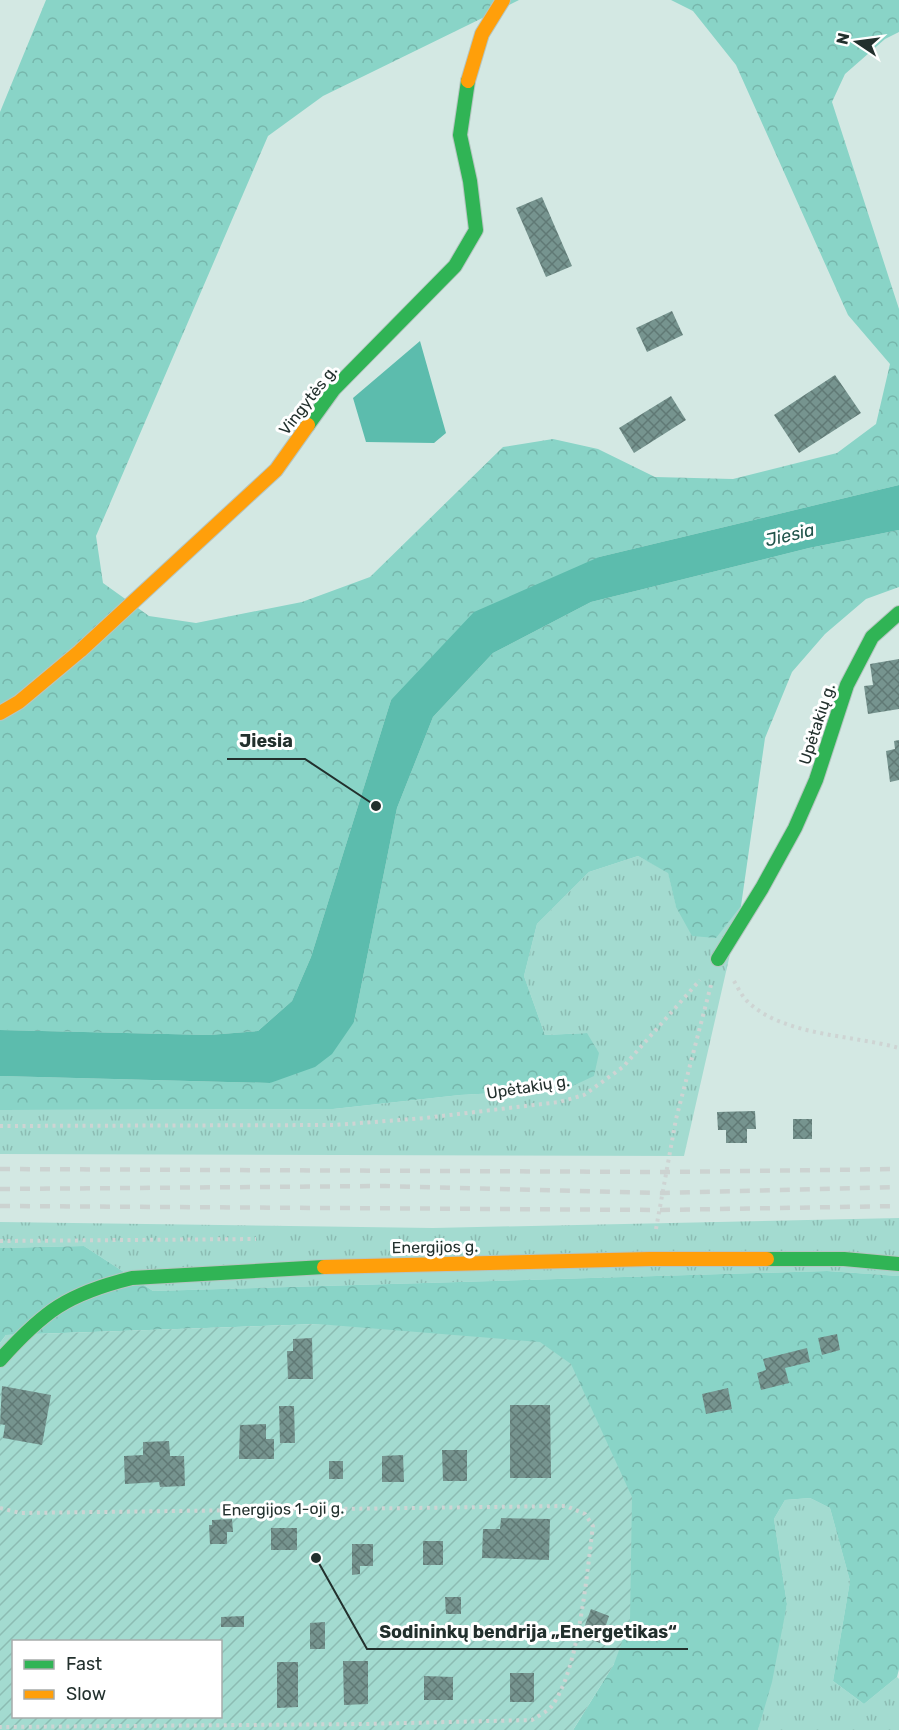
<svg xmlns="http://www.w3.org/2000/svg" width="899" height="1730" font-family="Rubik,sans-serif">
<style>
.grass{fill:url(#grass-tufts)}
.forest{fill:url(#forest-crowns)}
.garden{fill:url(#garden-furrows);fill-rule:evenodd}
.water{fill:#5cbcad}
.building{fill:url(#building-cross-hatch)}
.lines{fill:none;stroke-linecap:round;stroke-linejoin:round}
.fast-casing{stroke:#b5c5c1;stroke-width:16}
.slow-casing{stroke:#b5c5c1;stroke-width:16}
.path{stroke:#ced4d3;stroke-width:4;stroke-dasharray:3 4.5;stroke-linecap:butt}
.fast{stroke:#30b455;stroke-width:14}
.slow{stroke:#ff9f0a;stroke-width:14}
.rail{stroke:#ccd3d1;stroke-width:4.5;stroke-dasharray:10 10;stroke-linecap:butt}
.labels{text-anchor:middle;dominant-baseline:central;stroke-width:6;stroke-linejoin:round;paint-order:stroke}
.street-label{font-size:16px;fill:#22302d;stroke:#fff}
.water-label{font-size:18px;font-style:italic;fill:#21544b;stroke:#fff}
.leader{fill:none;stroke:#22302d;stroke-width:2}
.callout-dot{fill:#22302d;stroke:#fff;stroke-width:2}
.callout-label{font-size:18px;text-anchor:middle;font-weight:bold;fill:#22302d;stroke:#fff;stroke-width:6;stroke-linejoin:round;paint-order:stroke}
</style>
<defs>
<pattern id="grass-tufts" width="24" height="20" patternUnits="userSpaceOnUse" patternTransform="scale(1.5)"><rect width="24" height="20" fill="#a3dbd0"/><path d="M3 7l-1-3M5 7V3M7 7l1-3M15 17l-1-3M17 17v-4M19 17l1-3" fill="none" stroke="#8cbcb3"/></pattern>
<pattern id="forest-crowns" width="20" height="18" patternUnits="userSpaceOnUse" patternTransform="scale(1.5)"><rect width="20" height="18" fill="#89d4c7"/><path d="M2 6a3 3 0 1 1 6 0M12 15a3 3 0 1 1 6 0" fill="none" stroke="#76b6ab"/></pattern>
<pattern id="garden-furrows" width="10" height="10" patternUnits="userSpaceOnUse" patternTransform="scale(1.5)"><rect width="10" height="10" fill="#a3dbd0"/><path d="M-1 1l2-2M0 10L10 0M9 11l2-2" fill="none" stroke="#8cbcb3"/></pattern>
<pattern id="building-cross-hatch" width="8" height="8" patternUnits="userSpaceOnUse" patternTransform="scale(1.5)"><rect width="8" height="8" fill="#76948f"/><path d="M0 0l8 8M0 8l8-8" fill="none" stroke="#607975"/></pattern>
</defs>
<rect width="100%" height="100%" fill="#d3e8e3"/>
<!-- grass -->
<path class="grass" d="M638 856 668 872 676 906H741L684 1156 0 1154V1110L333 1109 460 1095 566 1089 587 1033 545 1035 524 976 537 924 589 872Z
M899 1218V1276L827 1271 153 1291 84 1246 0 1248V1222L433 1228Z
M810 1498 830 1508 850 1581 833 1681 864 1704 897 1677 899 1679V1730H758L787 1604 774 1519 785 1500Z"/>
<!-- forest -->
<path class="forest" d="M46 0H519L323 96 268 136 96 536 103 583 149 616 196 623 302 602 370 577 503 447 553 439 598 449 655 477 733 479 837 453 876 424 890 364 848 315 736 65 693 11 671 0H899V32L885 39 845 74 832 102 899 309V485L599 557 391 700 311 957 292 1001 258 1031 209 1035 0 1030V112Z
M899 530V587L866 599 825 634 792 672 765 738 741 906 716 938 692 936 676 907 668 873 638 856 589 872 537 924 524 976 545 1035 587 1033 599 1053 594 1076 566 1089 460 1095 333 1109 0 1110V1076L270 1083 354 1022 397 808 433 717 493 653 591 602 809 548Z
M84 1246 153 1291 827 1271 899 1276V1669L897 1677 864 1704 833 1681 850 1581 830 1508 810 1498 785 1500 774 1519 787 1604 772 1682 758 1730H573L614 1664 318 1324 6 1335 0 1343V1248Z"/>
<!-- garden -->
<path class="garden" d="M318 1324 540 1342 571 1364 632 1497 630 1620 614 1664 573 1730H0V1343L6 1335ZM14 1642H220V1716H14Z"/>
<!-- water -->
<path class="water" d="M420 341 446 433 434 443 366 442 353 398Z
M899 485V530L809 548 591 602 493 653 433 717 397 808 354 1022 332 1054 315 1067 270 1083 0 1076V1030L209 1035 258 1031 292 1001 311 957 391 700 474 612 599 557Z"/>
<!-- building -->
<path class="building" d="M542 197 572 266 546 277 516 208Z
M672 311 683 335 647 352 636 328Z
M835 375 861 413 799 453 774 415Z
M671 396 686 420 634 453 619 428Z
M899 659V709L868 714 864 686 873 685 870 664Z
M899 740V780L890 782 886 751 895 749 894 741Z
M755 1111 756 1129H747V1143H726V1130H718L717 1112Z
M793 1119H812V1139H793Z
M837 1334 840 1350 822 1355 818 1338Z
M312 1338 313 1379H288L287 1351H293V1339Z
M807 1348 810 1362 785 1368 789 1383 761 1390 757 1373 766 1370 763 1359Z
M2 1386 51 1395 42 1445 3 1438 5 1425 0 1424Z
M728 1388 732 1409 706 1414 702 1394Z
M510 1405H550L551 1478H510Z
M279 1406H294L295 1443H280Z
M266 1424V1439H274V1459H239L240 1425Z
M169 1441 170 1456H184L185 1486 160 1487 159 1482 125 1484 124 1456 143 1455V1442Z
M442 1450H467V1481H443Z
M403 1455 404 1482H382V1456Z
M329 1461H343V1479H329Z
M501 1518 550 1519 549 1560 482 1558 483 1529H500Z
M232 1519 233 1532H227V1544H210L209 1525H212V1520Z
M271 1528H297V1550H271Z
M423 1541H443V1565H423Z
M352 1544H373V1566H360V1574L352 1575Z
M445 1597H461V1614H446Z
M591 1609 609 1616 600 1643 581 1636Z
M244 1616V1627H221V1617Z
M325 1622V1649H310V1623Z
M343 1661H368V1704L344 1705Z
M277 1662H298V1707L277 1708Z
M510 1673H534V1702H510Z
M424 1676 453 1677V1700H424Z"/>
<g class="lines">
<defs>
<path id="fast" d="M308 425 334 389 455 266 476 230 470 181 460 135 468 81
M718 959 762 888 795 828 816 780 847 685 872 637 899 613
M767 1259H844L899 1264
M0 1360C44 1311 67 1294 132 1278L324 1267"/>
<path id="slow" d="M468 81 482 34 503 0
M0 713 19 702 80 651 276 470 308 425
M324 1267 650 1259H767"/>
</defs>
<!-- fast casing -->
<use href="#fast" class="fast-casing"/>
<!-- slow casing -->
<use href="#slow" class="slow-casing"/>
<!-- path -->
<path class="path" d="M734 981C738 988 742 996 747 1001 782 1036 853 1035 899 1048
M0 1126 335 1125 425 1118 559 1102 584 1095 623 1067 700 980
M656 1229 676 1119 711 985
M0 1241 256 1239
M0 1508 20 1513 566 1506 585 1514 593 1526C587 1571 579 1672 551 1707 547 1712 538 1716 532 1720L365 1724 0 1727"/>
<!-- fast -->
<use href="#fast" class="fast"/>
<!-- slow -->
<use href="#slow" class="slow"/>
<!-- rail -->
<path class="rail" d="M0 1169 666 1172 899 1169
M0 1189 385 1186 664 1193 899 1187
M0 1206 661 1210 899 1206"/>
</g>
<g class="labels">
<!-- street labels -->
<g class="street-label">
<text transform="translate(308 400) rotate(-52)">Vingytės g.</text>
<text transform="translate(817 724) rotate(-72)">Upėtakių g.</text>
<text transform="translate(528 1087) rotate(-9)">Upėtakių g.</text>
<text transform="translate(435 1247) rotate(-1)">Energijos g.</text>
<text transform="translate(283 1509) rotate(-1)">Energijos 1-oji g.</text>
</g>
<!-- water labels -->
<g class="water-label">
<text transform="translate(790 535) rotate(-13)">Jiesia</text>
</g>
</g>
<!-- callouts -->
<path class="leader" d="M376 806L305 759H227M316 1558L367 1649H688"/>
<g class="callout-dot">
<circle cx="376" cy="806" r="6"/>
<circle cx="316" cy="1558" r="6"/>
</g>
<g class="callout-label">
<text x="266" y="747">Jiesia</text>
<text x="528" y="1638">Sodininkų bendrija „Energetikas“</text>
</g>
<!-- legend -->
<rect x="12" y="1640" width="210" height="78" fill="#ffffff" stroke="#a7acab" stroke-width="1.5"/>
<rect x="24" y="1660" width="30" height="9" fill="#30b455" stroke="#a7acab" stroke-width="1.5"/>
<text x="66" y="1670" font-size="18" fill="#22302d">Fast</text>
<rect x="24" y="1690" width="30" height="9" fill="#ff9f0a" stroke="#a7acab" stroke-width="1.5"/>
<text x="66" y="1700" font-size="18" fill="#22302d">Slow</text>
<!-- north arrow -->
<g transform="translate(857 42) rotate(283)" stroke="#ffffff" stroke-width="4.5" paint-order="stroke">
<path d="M0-4.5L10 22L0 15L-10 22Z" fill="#22302d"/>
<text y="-9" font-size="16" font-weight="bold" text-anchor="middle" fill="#22302d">N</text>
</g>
</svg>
